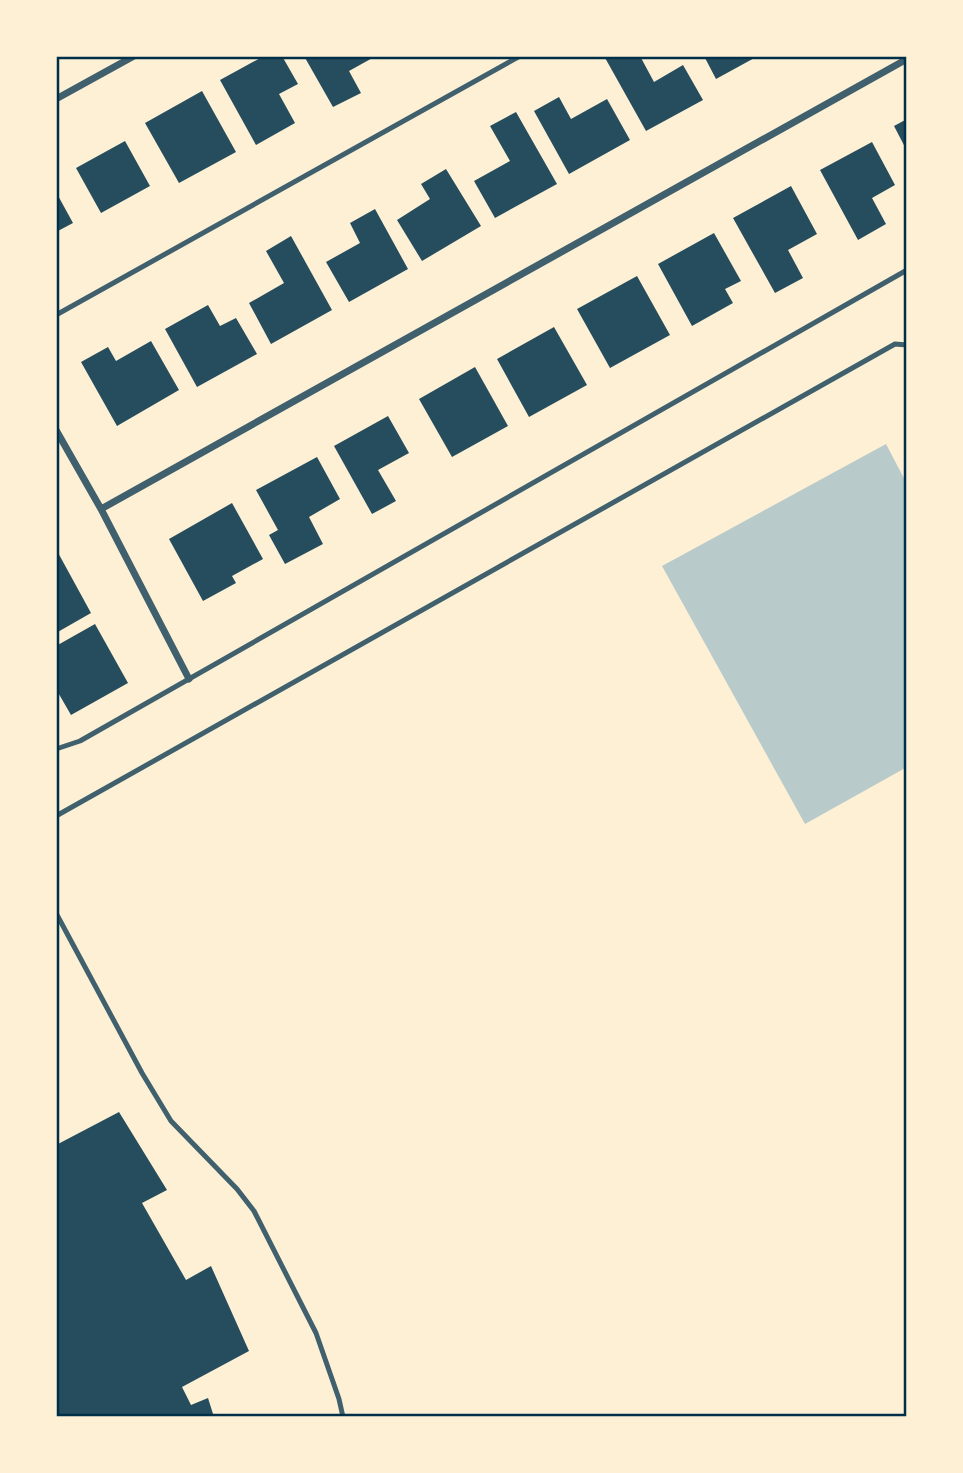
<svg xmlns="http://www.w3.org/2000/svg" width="963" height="1473" font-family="Manrope,sans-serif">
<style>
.green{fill:#b9caca}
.building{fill:#264d5e}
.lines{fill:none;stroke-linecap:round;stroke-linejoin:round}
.service{stroke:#3f606c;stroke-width:5}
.minor{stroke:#3f606c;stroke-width:7}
.neatline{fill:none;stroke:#003049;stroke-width:2.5}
</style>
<rect width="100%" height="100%" fill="#fdf0d5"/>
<!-- green -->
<path class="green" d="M886 444 907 484V767L805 824 662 566Z"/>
<!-- building -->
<path class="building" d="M264 56H282L298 84 279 94 295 123 256 145 220 80Z
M304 56H376L349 71 361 93 333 107Z
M604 56H640L654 82 683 65 703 100 646 131Z
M704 56H758L716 79Z
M202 91 236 152 179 183 145 123Z
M559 97 571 119 607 99 630 140 569 174 534 111Z
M516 112 557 184 495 218 474 181 510 161 490 126Z
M907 119V151L894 126Z
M125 141 150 186 101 213 76 168Z
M872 142 895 185 872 198 886 224 858 240 820 170Z
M446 169 481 226 422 261 397 220 430 199 421 184Z
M791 186 817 234 788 250 803 278 775 293 733 218Z
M56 192 73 223 56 232Z
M375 209 408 269 349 302 326 262 360 243 350 223Z
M714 233 741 281 725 289 733 303 692 326 658 264Z
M291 236 332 310 271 344 249 303 284 283 266 251Z
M637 276 670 335 610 368 577 309Z
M208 305 220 326 236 318 257 354 197 387 165 329Z
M554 327 587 385 529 417 497 359Z
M151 341 179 390 117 426 81 362 108 347 116 361Z
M475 367 508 426 452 457 419 399Z
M388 416 409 453 378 470 396 501 372 514 334 446Z
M317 457 340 499 309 517 323 544 285 564 269 535 278 530 256 490Z
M232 503 263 559 232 576 236 583 203 601 169 539Z
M56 549 91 613 56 633Z
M95 624 128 683 71 715 56 689V646Z
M119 1112 167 1190 142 1203 186 1280 211 1266 249 1351 182 1387 191 1405 208 1398 214 1417H56V1139L58 1144Z"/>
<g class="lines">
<!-- service -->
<path class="service" d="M56 315 520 56
M56 749 80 741 907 270
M56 816 895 344 907 345
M56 913 142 1073 171 1121 237 1189 254 1211 316 1333 339 1399 343 1417"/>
<!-- minor -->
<path class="minor" d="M56 99 134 56
M56 430 101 509 189 679
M101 509 907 59"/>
</g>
<!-- border -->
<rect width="963" height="1473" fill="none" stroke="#fdf0d5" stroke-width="116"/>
<rect x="58" y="58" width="847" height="1357" class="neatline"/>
</svg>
